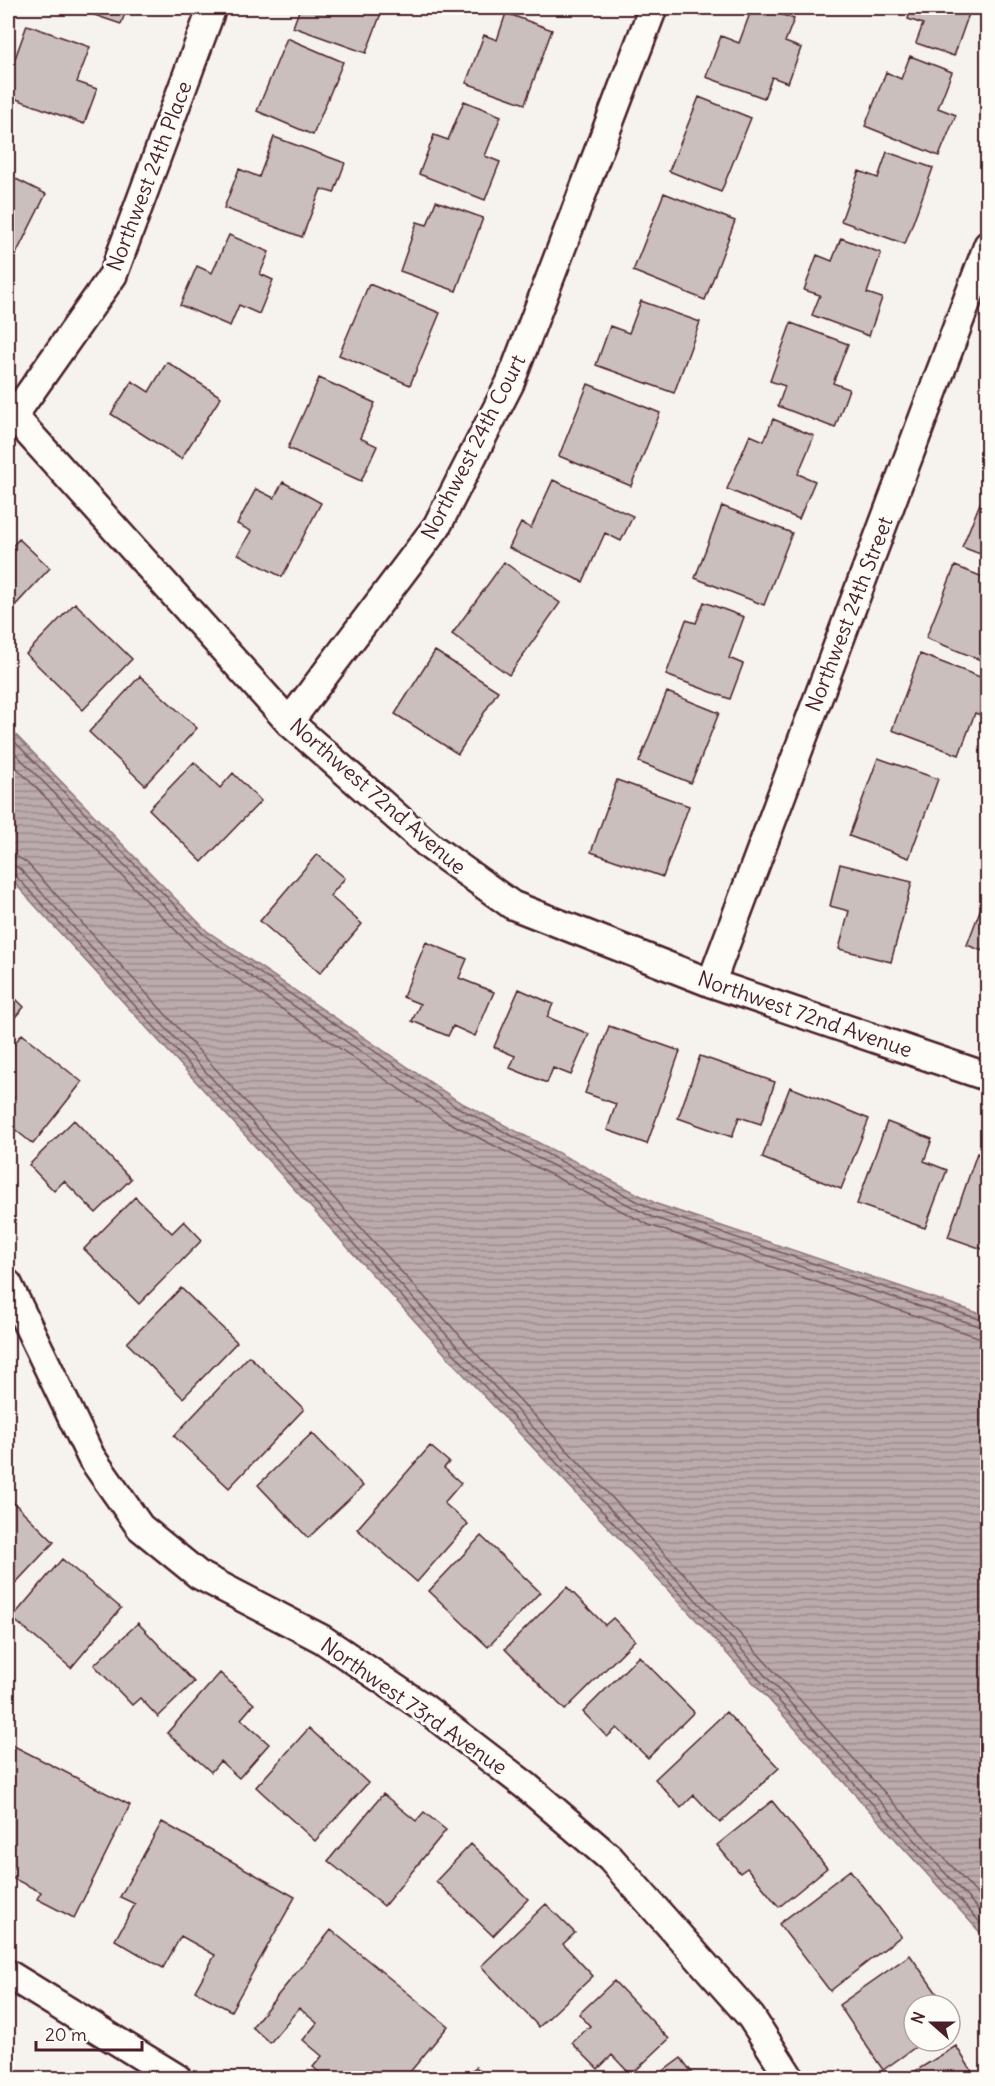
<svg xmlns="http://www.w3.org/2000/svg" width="995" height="2086" font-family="Delius,sans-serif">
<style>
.water{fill:url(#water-rules);stroke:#8e7378;stroke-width:1.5}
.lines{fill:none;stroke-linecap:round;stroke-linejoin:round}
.shore{stroke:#77575f;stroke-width:1.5}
.building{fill:#cbbfbe;stroke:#4a1f2b;stroke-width:1.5}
.street-casing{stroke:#4a1f2b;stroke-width:32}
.street{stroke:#fdfcf7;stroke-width:27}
.labels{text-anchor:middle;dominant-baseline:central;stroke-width:6;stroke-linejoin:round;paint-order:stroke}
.street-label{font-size:21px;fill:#4a1f2b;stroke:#fdfcf7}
</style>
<defs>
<pattern id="water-rules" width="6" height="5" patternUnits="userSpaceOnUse" patternTransform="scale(1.5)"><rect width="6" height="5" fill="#bbabac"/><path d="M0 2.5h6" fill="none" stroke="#9a8b8c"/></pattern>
</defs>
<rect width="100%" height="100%" fill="#f6f3ef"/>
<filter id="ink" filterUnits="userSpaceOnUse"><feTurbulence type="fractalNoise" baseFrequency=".0167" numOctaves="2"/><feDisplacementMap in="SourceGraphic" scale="12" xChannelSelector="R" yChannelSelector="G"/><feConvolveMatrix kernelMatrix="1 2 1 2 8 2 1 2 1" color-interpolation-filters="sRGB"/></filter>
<g filter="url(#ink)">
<!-- water -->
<path class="water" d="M8 727 207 931 458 1101 657 1204 987 1316V1940L701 1625 466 1377 8 876Z"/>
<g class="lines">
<!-- shore -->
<path class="shore" d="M8 735 204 935 455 1106 654 1210 988 1322
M8 746 199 941 451 1113 652 1217 988 1329
M8 759 194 949 446 1121 649 1225 978 1337 988 1338
M8 856 18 857 27 863 483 1361 718 1610 988 1906
M8 865 15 866 20 869 476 1367 711 1616 988 1920
M8 872 15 875 471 1372 706 1621 988 1931"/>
</g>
<!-- building -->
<path class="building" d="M74 8H127L121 24Z
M300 8H383L366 53 293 27Z
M752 8H763L794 19 785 42 801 48 788 83 772 77 764 98 706 77 721 36 739 43Z
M911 8H971L954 56 916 43 923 24 908 19Z
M506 13 552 30 525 104 466 83 484 35 497 40Z
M27 25 90 47 77 82 97 89 84 124 8 96V78Z
M287 38 343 62 313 135 257 111Z
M910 56 952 72 938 108 956 115 939 156 865 126 886 72 901 79Z
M699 97 751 118 721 192 669 171Z
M464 101 501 116 485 156 500 162 485 200 419 174 434 135 448 140Z
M274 137 345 163 334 193 321 189 302 237 224 208 239 169 259 177Z
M887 152 933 168 905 244 841 221 859 171 878 178Z
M8 175 46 194 9 268 8 267Z
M664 193 735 221 705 300 633 271Z
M436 201 483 218 456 291 400 271 417 222 427 225Z
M229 235 269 252 260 274 273 280 259 314 239 305 230 326 180 305 197 266 212 273Z
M841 238 881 253 867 293 882 298 869 336 812 315 820 295 804 290 817 255 832 261Z
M369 284 440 313 410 385 339 355Z
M641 301 700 322 674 393 596 365 610 326 629 333Z
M791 323 848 344 833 383 849 389 835 428 778 406 785 386 770 381Z
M167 362 221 397 181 459 111 414 132 381 149 392Z
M319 378 375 403 360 438 377 446 361 481 288 448Z
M588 384 660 413 631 486 559 456Z
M773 419 814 436 798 474 815 481 799 519 727 489 750 435 764 441Z
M553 480 633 516 621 541 605 533 583 582 509 548 521 523 531 528Z
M283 482 321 503 282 577 238 554 251 531 237 524 256 489 274 498Z
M988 484V557L962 547Z
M722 506 792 533 764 605 695 578Z
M19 539 50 568 8 613V551Z
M504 562 560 603 509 675 452 634Z
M955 566 988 579V663L926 638Z
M704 602 744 617 729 658 743 664 730 699 666 675 686 620 696 623Z
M75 603 132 659 83 710 26 654Z
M435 651 498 691 458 754 395 714Z
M920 654 988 680V694L980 715 975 713 959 755 892 730Z
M140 676 197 728 145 785 89 732Z
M667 692 719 713 691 783 639 762Z
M878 758 938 779 909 858 849 836Z
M194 762 220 788 233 773 261 801 202 862 149 809Z
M617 780 689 806 663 877 591 852Z
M317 854 345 878 330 896 362 924 320 973 260 921Z
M840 864 912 882 891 962 839 949 849 911 830 906Z
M988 889V953L967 945Z
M426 942 467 959 459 978 494 992 475 1036 453 1026 448 1036 412 1021 420 1004 403 997Z
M519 989 553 1004 547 1017 589 1034 571 1075 553 1068 547 1083 510 1068 515 1056 494 1047Z
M8 991 24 1007 8 1025Z
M609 1026 680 1051 647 1144 607 1130 616 1104 585 1093Z
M22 1034 82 1082 33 1144 8 1124V1105L14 1097 8 1092V1052Z
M700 1056 775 1082 761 1124 739 1117 732 1137 678 1118Z
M790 1087 869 1119 841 1189 762 1158Z
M74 1120 131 1179 96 1213 64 1181 54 1191 29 1165Z
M887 1122 932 1139 924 1161 947 1170 925 1228 857 1204Z
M977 1153 988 1157V1251L948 1237Z
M135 1197 172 1233 184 1221 202 1240 139 1304 84 1249Z
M181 1288 237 1342 183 1398 127 1343Z
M249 1356 304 1409 229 1488 174 1436Z
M312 1433 363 1486 308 1538 258 1485Z
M430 1446 449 1462 444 1468 461 1483 444 1503 468 1524 417 1582 357 1529Z
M8 1497 54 1542 8 1591Z
M481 1536 540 1592 488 1647 429 1591Z
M62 1559 121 1608 71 1668 12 1618Z
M567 1587 605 1625 613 1618 635 1640 565 1710 505 1649Z
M138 1623 194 1682 158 1717 140 1698 132 1705 94 1665Z
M639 1656 694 1712 648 1758 617 1728 607 1737 583 1712Z
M220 1673 254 1704 241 1719 269 1744 239 1778 220 1761 211 1772 167 1733Z
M726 1712 779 1768 720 1823 694 1795 681 1808 655 1779Z
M309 1728 368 1783 315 1841 256 1787Z
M8 1743 130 1805 74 1918 37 1899 41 1892 10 1877 12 1873 8 1871Z
M383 1794 416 1821 424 1812 446 1830 384 1906 328 1861Z
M772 1801 827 1868 779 1907 747 1868 740 1873 717 1845Z
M162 1822 295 1897 231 2011 195 1991 215 1955 181 1936 163 1968 115 1940 135 1904 120 1897Z
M471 1844 528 1899 493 1936 436 1881Z
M850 1870 901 1936 830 1991 779 1924Z
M546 1904 575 1933 563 1944 593 1976 539 2027 481 1966Z
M331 1930 448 2026 405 2078H326L313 2067 322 2056 303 2040 317 2023 299 2008 270 2043 252 2027Z
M910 1955 945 2005H914V2041H924L883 2070 839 2005Z
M614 1981 669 2039 631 2075 612 2055 598 2069 572 2043 590 2026 579 2014Z
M956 2046 976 2078H904Z
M681 2058 696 2078H654Z
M476 2067 487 2078H463Z"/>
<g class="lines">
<defs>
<path id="street" d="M8 410 289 722 431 847 512 905 711 983 988 1077
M8 424 113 275 212 8
M289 722 437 526 510 383 653 8
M711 983 988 245
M8 1284 91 1457 140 1527 199 1575 322 1639 423 1707 526 1786 610 1858 751 2017 790 2078
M8 1974 177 2078"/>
</defs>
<!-- street casing -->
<use href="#street" class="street-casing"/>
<!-- street -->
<use href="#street" class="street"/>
</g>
</g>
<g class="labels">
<!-- street labels -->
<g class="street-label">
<text transform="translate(149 176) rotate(-69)">Northwest 24th Place</text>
<text transform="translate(473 447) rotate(-63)">Northwest 24th Court</text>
<text transform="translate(849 614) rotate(-69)">Northwest 24th Street</text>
<text transform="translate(378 796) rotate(41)">Northwest 72nd Avenue</text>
<text transform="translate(805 1014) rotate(19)">Northwest 72nd Avenue</text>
<text transform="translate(414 1706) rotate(35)">Northwest 73rd Avenue</text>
</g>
</g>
<!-- margin -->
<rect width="995" height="2086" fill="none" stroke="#fdfcf7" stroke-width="30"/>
<rect x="15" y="15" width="965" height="2056" fill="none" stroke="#4a1f2b" stroke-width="2" filter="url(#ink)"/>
<!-- north arrow -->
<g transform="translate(932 2023) rotate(291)"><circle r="28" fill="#fdfcf7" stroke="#b5a4a5" stroke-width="1.5"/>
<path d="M0-4.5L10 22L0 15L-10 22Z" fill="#4a1f2b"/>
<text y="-9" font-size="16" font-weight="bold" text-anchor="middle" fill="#4a1f2b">N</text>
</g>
<!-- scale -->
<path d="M36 2041v9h106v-9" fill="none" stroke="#4a1f2b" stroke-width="3"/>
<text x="45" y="2041" font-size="18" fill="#4a1f2b" stroke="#fdfcf7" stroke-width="4.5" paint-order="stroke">20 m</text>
</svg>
